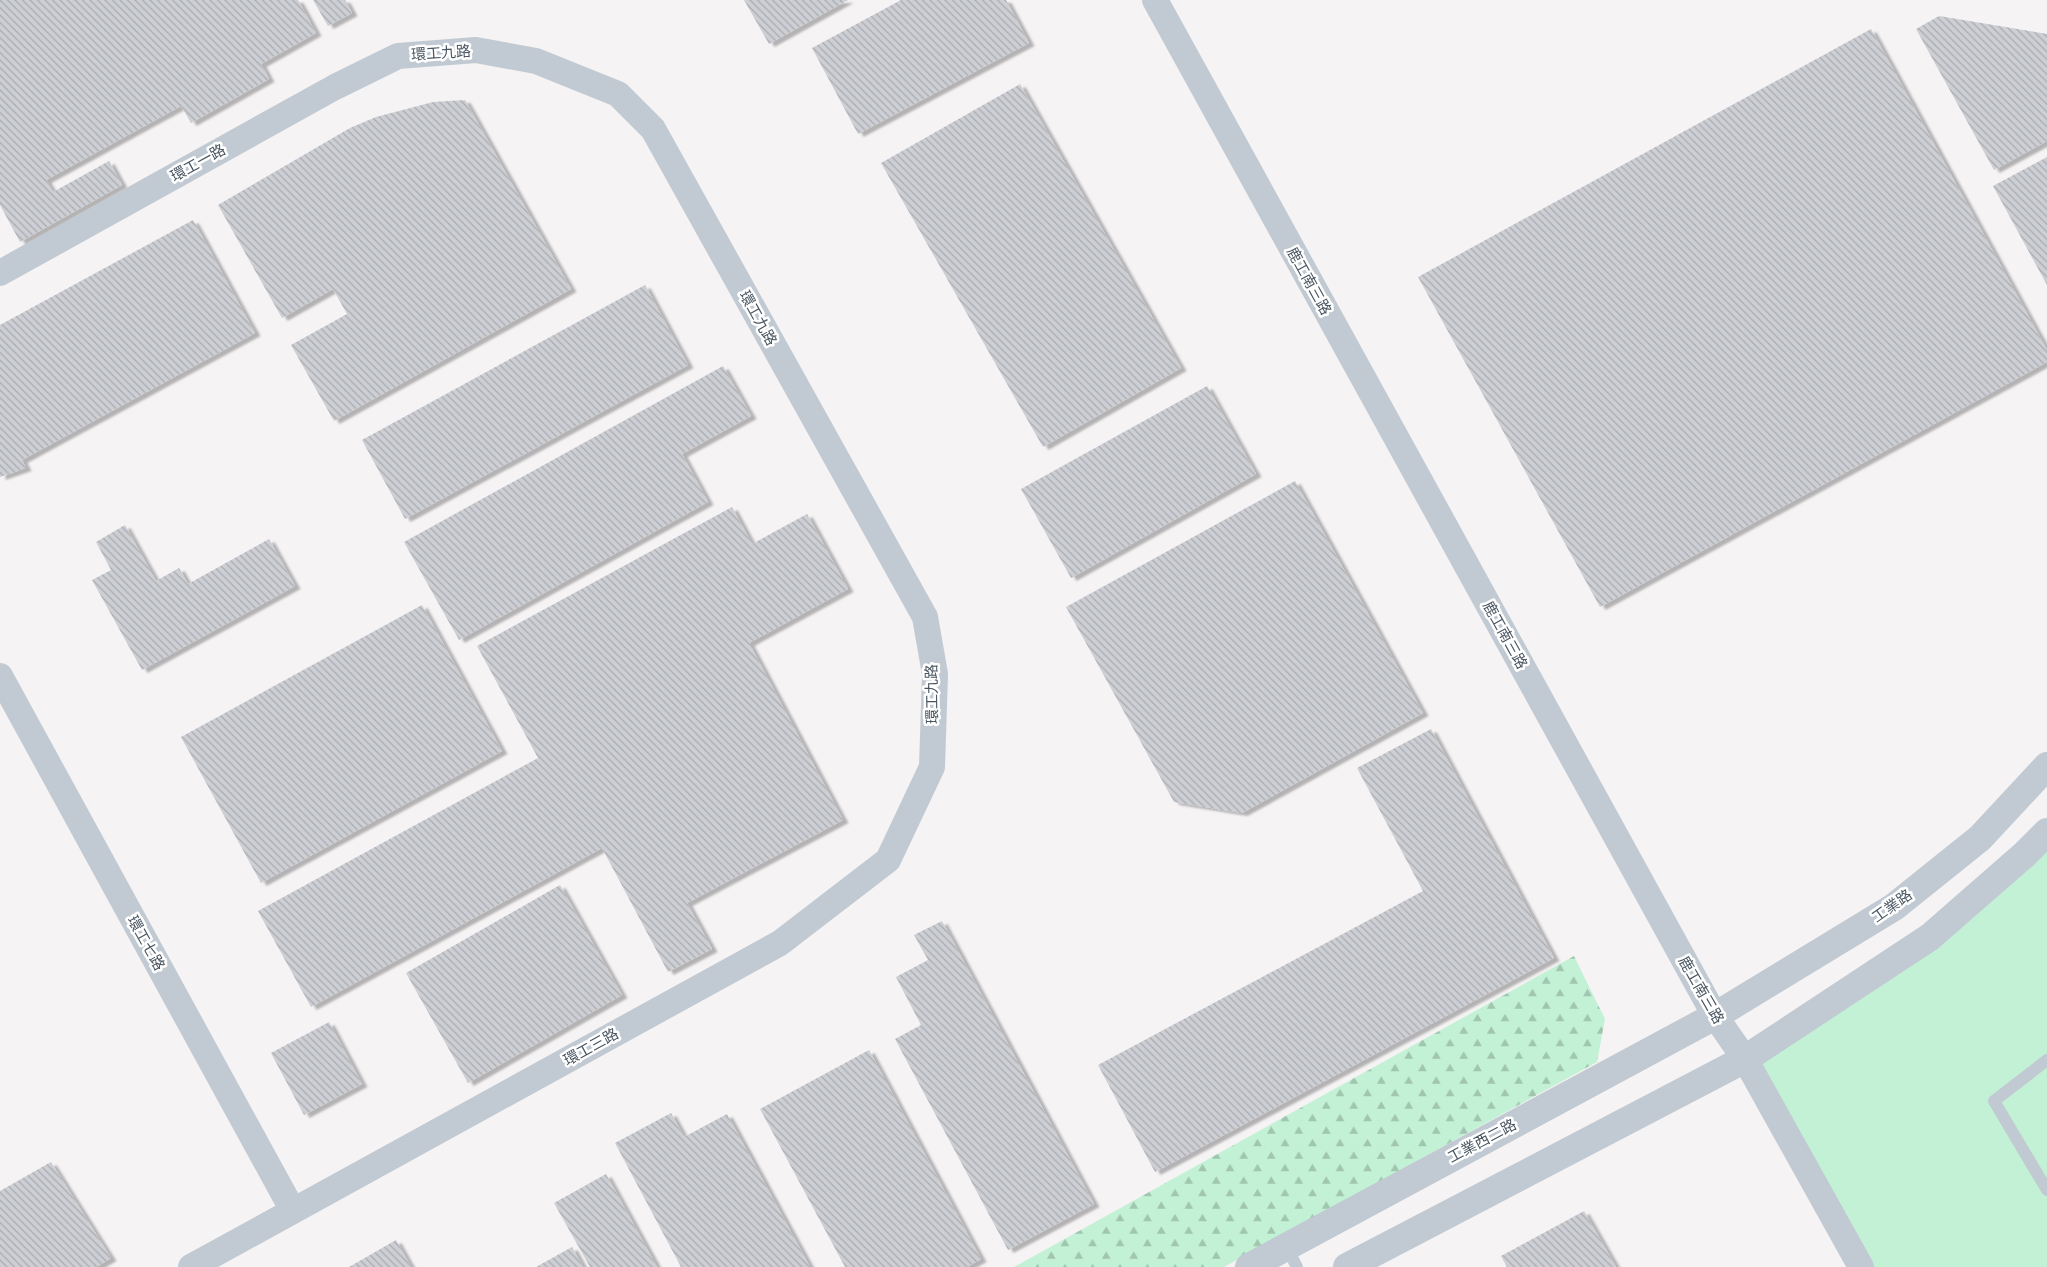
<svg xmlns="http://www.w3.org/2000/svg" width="2047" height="1267" font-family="'Fira Sans','Noto Sans TC',sans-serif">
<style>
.green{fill:#c3f1d5}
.forest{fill:url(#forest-firs)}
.building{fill:url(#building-back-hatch);filter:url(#shadow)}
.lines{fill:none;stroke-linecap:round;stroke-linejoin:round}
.service{stroke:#c1cad2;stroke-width:12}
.minor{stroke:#c1cad2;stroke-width:26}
.tertiary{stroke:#c1cad2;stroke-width:28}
.labels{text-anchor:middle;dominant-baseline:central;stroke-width:5;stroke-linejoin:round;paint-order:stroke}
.street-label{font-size:15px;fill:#4a5661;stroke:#fff}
</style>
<defs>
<pattern id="forest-firs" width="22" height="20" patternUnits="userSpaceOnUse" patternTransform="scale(1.25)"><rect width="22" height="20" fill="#c3f1d5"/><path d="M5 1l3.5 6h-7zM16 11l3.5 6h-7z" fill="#a0c6b0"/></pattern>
<pattern id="building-back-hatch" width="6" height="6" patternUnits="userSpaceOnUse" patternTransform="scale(1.25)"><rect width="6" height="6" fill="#cdcfd5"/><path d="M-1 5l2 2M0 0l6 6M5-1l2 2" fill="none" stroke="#a8abb0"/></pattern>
<filter id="shadow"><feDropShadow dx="5.5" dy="3" stdDeviation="1" flood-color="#0004"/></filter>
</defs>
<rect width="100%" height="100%" fill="#f5f3f3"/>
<!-- green -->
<path class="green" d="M2047 832V1267H1861L1745 1059Z"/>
<!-- forest -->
<path class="forest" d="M1574 956 1605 1019 1597 1062 1224 1267H1014Z"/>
<!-- building -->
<path class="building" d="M0 0H298L316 33 261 64 269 79 191 123 181 106 46 180 53 192 109 161 122 185 20 242 0 205Z
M313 0H345L352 13 328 26Z
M744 0H848L769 44Z
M901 0H1006L1029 43 858 134 812 48Z
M1939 16 2047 34V141L1994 170 1916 29Z
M1871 29 2047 350V362L1600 607 1418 277Z
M1020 84 1181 368 1043 447 881 163Z
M465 100 571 289 334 421 291 345 347 314 333 289 282 318 218 205 350 128 376 117 433 102Z
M2047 157V285L1993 186Z
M193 220 255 333 22 460 26 468 0 477V325Z
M645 285 688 365 405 519 362 440Z
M723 366 751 416 682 454 708 502 459 640 404 542Z
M1207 386 1256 474 1071 578 1021 489Z
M1295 481 1423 713 1242 813 1174 802 1066 607Z
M732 507 752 544 807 514 848 589 749 643 843 820 687 903 712 949 668 972 602 848 311 1007 258 911 538 758 477 646Z
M125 525 156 581 179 568 188 584 269 539 295 586 142 670 92 580 111 570 96 542Z
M422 605 502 751 261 883 181 737Z
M1431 729 1554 958 1155 1172 1098 1065 1423 891 1357 768Z
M560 885 622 995 468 1083 406 973Z
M942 921 1094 1204 1008 1250 895 1039 921 1025 896 977 928 960 914 935Z
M329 1022 362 1084 304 1115 271 1053Z
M869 1050 981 1259 967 1267H845L760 1109Z
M671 1113 684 1137 727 1114 810 1267H681L615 1143Z
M51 1162 111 1258 96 1267H0V1191Z
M606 1174 657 1267H590L554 1203Z
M1584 1211 1616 1267H1507L1501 1256Z
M396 1240 411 1267H349Z
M572 1247 583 1267H536Z"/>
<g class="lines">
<!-- service -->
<path class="service" d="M2047 1060 1994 1101 2047 1190
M1286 1246 1297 1267"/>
<!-- minor -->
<path class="minor" d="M1155 0 1715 1016 1745 1059 1861 1267
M0 273 335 87 398 56 476 50 536 61 618 94 653 129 925 617 935 674 932 767 888 860 780 943 191 1267
M0 676 293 1211"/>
<!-- tertiary -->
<path class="tertiary" d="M1249 1267 1715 1016 1894 907 1980 838 2047 766
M1347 1267 1745 1059 1930 937 2025 854 2047 832"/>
</g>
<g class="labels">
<!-- street labels -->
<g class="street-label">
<text transform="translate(441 53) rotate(-4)">環工九路</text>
<text transform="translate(198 163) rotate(-29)">環工一路</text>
<text transform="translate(1309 281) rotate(61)">鹿工南三路</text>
<text transform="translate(758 318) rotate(61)">環工九路</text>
<text transform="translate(1505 635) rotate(61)">鹿工南三路</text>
<text transform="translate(932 694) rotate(-91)">環工九路</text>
<text transform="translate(1892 906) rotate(-35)">工業路</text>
<text transform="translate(146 943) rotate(61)">環工七路</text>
<text transform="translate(1701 990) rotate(60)">鹿工南三路</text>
<text transform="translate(591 1047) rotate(-29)">環工三路</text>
<text transform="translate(1482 1141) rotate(-28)">工業西二路</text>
</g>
</g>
</svg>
